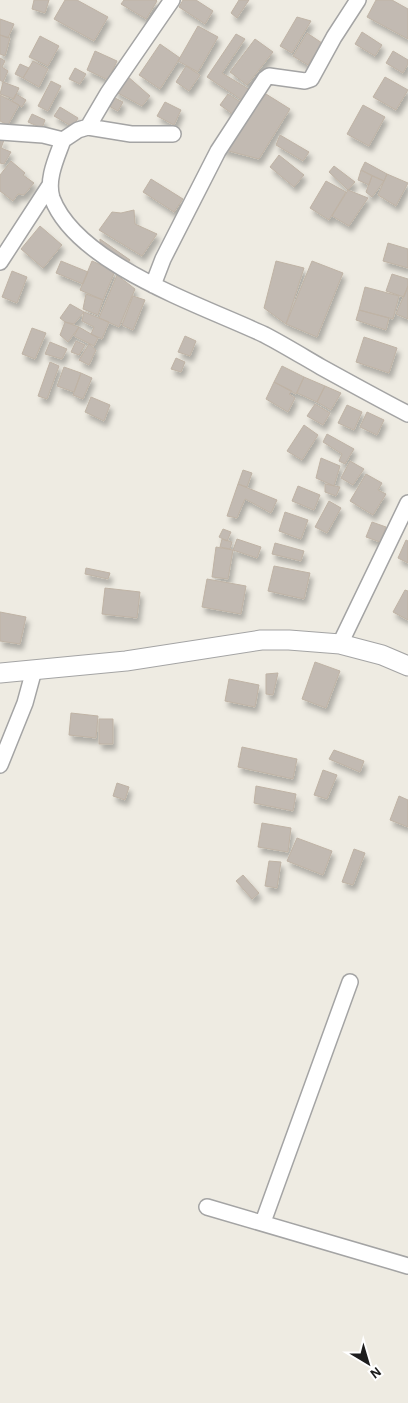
<svg xmlns="http://www.w3.org/2000/svg" width="408" height="1403" font-family="'Alegreya Sans',sans-serif">
<style>
.building{fill:#c2bab2;stroke:#bfb3a5;filter:url(#shadow)}
.lines{fill:none;stroke-linecap:round;stroke-linejoin:round}
.minor-casing{stroke:#a4a4a4;stroke-width:18}
.tertiary-casing{stroke:#a4a4a4;stroke-width:21}
.minor{stroke:#fff;stroke-width:15}
.tertiary{stroke:#fff;stroke-width:19}
</style>
<defs>
<filter id="shadow"><feDropShadow dx="3" dy="5.5" stdDeviation="2.5" flood-color="#0004"/></filter>
</defs>
<rect width="100%" height="100%" fill="#eeebe2"/>
<!-- building -->
<path class="building" d="M34 0H49L45 13 32 9Z
M65 0H77L108 17 94 41 54 19Z
M124 0H156L157 1 146 19 121 4Z
M183 0H196L213 11 205 24 179 7Z
M239 0H249L237 18 231 13Z
M376 0H392L408 9V39L367 17Z
M297 17 311 21 292 53 280 46Z
M0 19 14 24 8 38 0 35Z
M198 26 218 37 198 72 178 61Z
M362 32 382 45 375 56 355 44Z
M307 33 322 43 308 65 293 56Z
M236 34 245 39 222 73 250 90 242 100 207 77Z
M0 35 10 38 5 56 0 54Z
M40 36 59 46 48 66 29 57Z
M255 39 273 52 247 85 230 72Z
M160 44 180 58 160 89 139 75Z
M95 51 117 61 108 80 87 70Z
M393 51 408 60V64L403 73 386 63Z
M0 58 5 61 2 67 8 71 3 82 0 80Z
M33 61 48 69 39 87 23 78Z
M20 64 29 68 23 78 15 74Z
M186 66 200 75 189 91 176 82Z
M75 68 86 74 80 84 69 79Z
M126 75 150 96 142 106 114 91Z
M385 77 408 90 396 110 373 97Z
M51 81 61 86 48 111 38 106Z
M3 82 19 88 14 99 0 94Z
M16 94 26 100 22 107 12 101Z
M228 94 242 103 234 115 220 105Z
M266 94 290 109 259 159 221 149Z
M0 95 19 105 8 125 0 121Z
M111 96 123 102 118 111 107 105Z
M165 102 181 110 174 125 157 116Z
M363 105 385 117 369 146 347 134Z
M60 107 78 118 73 127 54 116Z
M32 114 45 120 42 128 28 122Z
M280 135 309 152 303 161 276 145Z
M0 139 4 140 1 148 11 152 4 164 0 163Z
M279 155 304 175 294 187 270 167Z
M11 161 25 173 23 175 34 183 24 195 18 194 13 201 0 191V175Z
M365 162 387 174 384 181 361 170Z
M334 166 355 182 348 190 329 172Z
M361 170 372 176 369 185 358 180Z
M387 174 408 183 396 206 378 195Z
M372 176 384 181 372 197 366 192Z
M151 179 183 199 174 212 143 192Z
M326 181 346 192 329 220 310 208Z
M348 190 368 198 349 226 332 216Z
M134 210 135 224 157 234 142 256 99 230 112 212 121 213Z
M40 226 62 245 43 268 21 249Z
M100 239 130 260 126 266 100 249Z
M388 243 408 249V268L383 261Z
M61 261 88 272 83 284 56 273Z
M92 261 115 271 103 300 80 290Z
M276 261 304 268 286 324 264 308Z
M312 261 343 273 317 337 286 324Z
M12 271 27 277 17 303 2 297Z
M392 274 408 279V286L404 297 386 291Z
M117 275 135 289 119 327 99 318Z
M408 286V319L396 314Z
M365 287 399 296 393 319 359 310Z
M86 294 103 300 98 315 83 309Z
M133 296 145 300 133 330 122 325Z
M70 304 84 312 74 324 65 322 60 318Z
M359 310 389 318 386 330 356 320Z
M84 312 109 322 102 339 91 334 94 327 82 321Z
M65 322 79 327 68 342 60 335Z
M79 327 98 338 94 346 74 336Z
M32 328 46 333 35 359 22 354Z
M185 336 196 341 190 356 178 352Z
M364 337 397 348 389 373 356 362Z
M76 341 85 345 79 355 71 352Z
M50 342 67 349 62 359 45 354Z
M89 344 96 350 89 365 79 360Z
M176 358 185 362 181 372 171 369Z
M50 362 59 366 47 399 38 396Z
M282 366 304 377 296 394 274 382Z
M64 367 81 373 74 392 57 386Z
M81 373 92 378 83 399 73 395Z
M304 377 325 386 317 402 297 393Z
M274 382 292 391 289 394 295 398 288 412 266 399Z
M325 386 341 393 331 410 317 402Z
M91 397 110 405 104 421 85 412Z
M315 404 330 413 323 425 307 416Z
M347 405 362 412 354 430 338 423Z
M367 412 384 420 377 435 360 427Z
M304 425 318 435 302 460 287 451Z
M327 434 354 449 345 464 339 461 342 454 323 442Z
M321 458 340 466 334 486 316 478Z
M350 461 364 469 353 485 341 478Z
M243 470 252 473 247 487 238 484Z
M366 474 382 483 378 490 386 494 373 515 350 501Z
M238 484 277 500 271 513 245 499 237 518 227 516Z
M325 484 340 487 336 496 325 492Z
M298 486 320 495 314 510 292 501Z
M329 501 341 508 327 533 315 527Z
M285 512 308 520 301 539 279 531Z
M372 522 386 527 380 542 366 537Z
M223 529 231 532 227 541 219 537Z
M222 539 232 542 230 549 220 547Z
M237 539 261 547 257 558 233 550Z
M406 540 408 541V563L398 558Z
M275 543 304 551 301 561 272 554Z
M216 547 233 550 228 579 212 577Z
M274 566 310 573 304 599 268 591Z
M86 568 110 573 108 579 85 574Z
M207 579 246 586 241 614 202 607Z
M105 588 140 592 137 618 102 614Z
M405 590 408 591V620L393 612Z
M0 612 26 617 20 644 0 641Z
M315 662 340 671 326 708 302 699Z
M278 673 273 695 266 694V674Z
M229 679 259 685 255 707 225 701Z
M71 713 98 716 96 738 69 735Z
M99 719H113V744H99Z
M242 747 297 759 293 779 238 767Z
M334 750 364 761 360 772 329 759Z
M323 770 337 775 327 799 314 795Z
M117 783 129 787 125 800 113 796Z
M256 786 296 794 293 811 254 803Z
M399 796 408 800V827L390 820Z
M262 823 291 828 288 852 258 847Z
M297 838 332 851 323 875 287 861Z
M354 849 365 853 353 885 342 882Z
M269 861 281 862 277 888 265 886Z
M243 875 259 893 252 899 236 881Z"/>
<g class="lines">
<defs>
<path id="minor" d="M88 127 108 93 172 0
M0 132 43 135 63 140
M173 134H131L88 127 78 130 63 140C57 157 46 179 52 198 77 265 204 306 265 335 284 345 302 356 321 367 350 383 379 399 408 414
M0 262 50 185
M153 285 163 259 218 151 265 79 269 76 305 81 311 79 334 37 358 0
M340 644 408 503
M0 765 25 703 34 670
M207 1207 408 1266
M263 1222 350 982"/>
<path id="tertiary" d="M0 673 126 661 261 640H289L340 644 382 655 408 666"/>
</defs>
<!-- minor casing -->
<use href="#minor" class="minor-casing"/>
<!-- tertiary casing -->
<use href="#tertiary" class="tertiary-casing"/>
<!-- minor -->
<use href="#minor" class="minor"/>
<!-- tertiary -->
<use href="#tertiary" class="tertiary"/>
</g>
<!-- north arrow -->
<g transform="translate(368 1363) rotate(142)" stroke="#ffffff" stroke-width="4" paint-order="stroke">
<path d="M0-4L9 19L0 12L-9 19Z" fill="#1d1d1d"/>
<text y="-8" font-size="14" font-weight="bold" text-anchor="middle" fill="#1d1d1d">N</text>
</g>
</svg>
